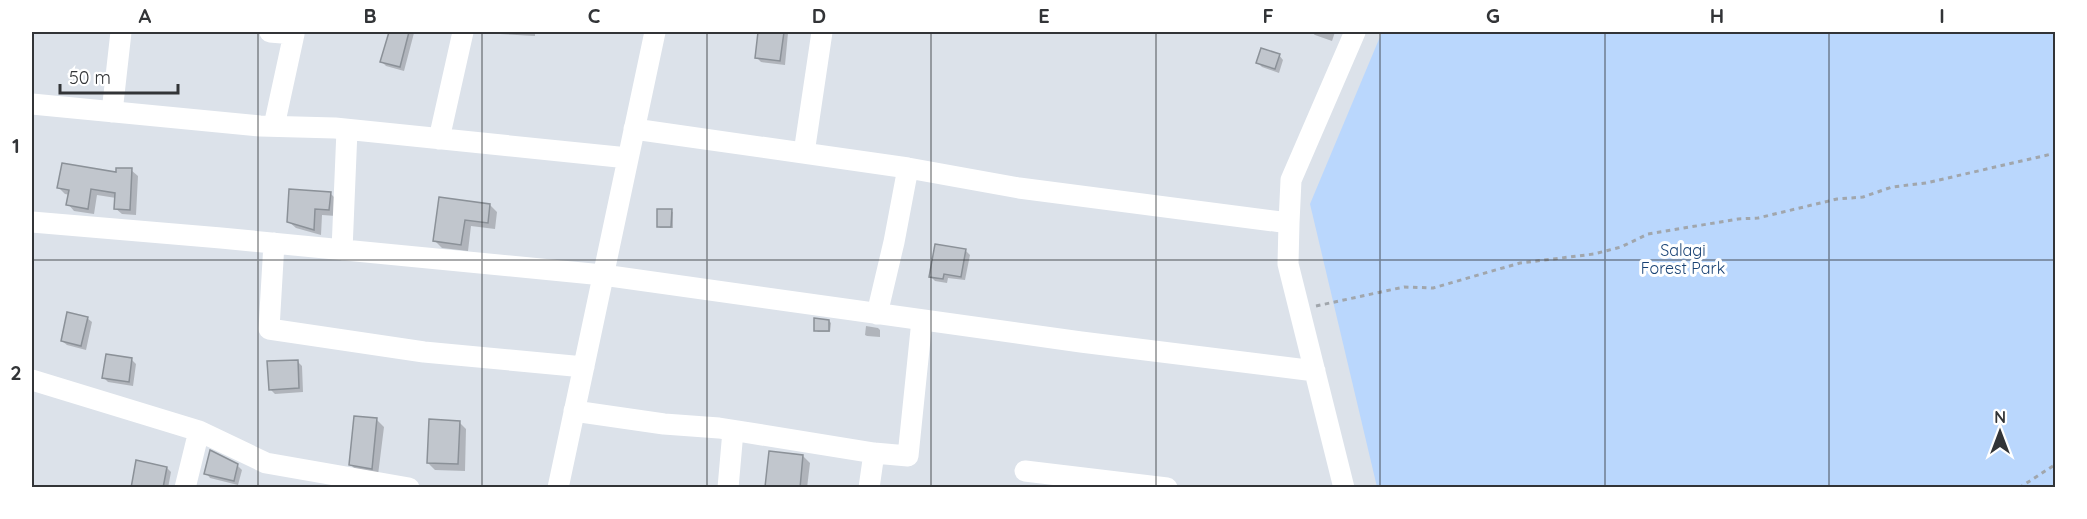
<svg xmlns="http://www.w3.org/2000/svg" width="2087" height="519" font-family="Quicksand,sans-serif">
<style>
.green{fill:#bad7fd}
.shadow{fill:#0003}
.building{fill:#c1c6cd;stroke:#8b9198;stroke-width:1.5}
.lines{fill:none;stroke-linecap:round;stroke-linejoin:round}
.path{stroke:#a1a6ac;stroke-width:3;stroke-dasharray:4.5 4.5;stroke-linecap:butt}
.minor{stroke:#fff;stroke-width:21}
.grid{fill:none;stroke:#323437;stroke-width:1.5;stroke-opacity:0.55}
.labels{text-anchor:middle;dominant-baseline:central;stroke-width:6;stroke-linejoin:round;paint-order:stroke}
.park-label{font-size:16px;fill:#174174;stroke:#fff}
.neatline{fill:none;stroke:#323437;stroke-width:2}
.grid-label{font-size:20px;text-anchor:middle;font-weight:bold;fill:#323437}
</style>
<rect width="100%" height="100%" fill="#dce2ea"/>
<!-- green -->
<path class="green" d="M1382 32H2055V487H1377L1310 204Z"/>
<!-- shadow -->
<path class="shadow" d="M390 32H413L414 33 404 71 386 66 382 62Z
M498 32H535V36L500 34Z
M759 32 788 33 785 65 761 62 757 58Z
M1311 32H1335L1332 41 1315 35Z
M1279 55 1283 60 1279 73 1262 67 1258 63Z
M131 170 138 176 136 215 122 214 115 208 116 198 97 195 94 214 74 211 68 204 70 195 65 194 59 188Z
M330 193 337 200 336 216 322 215 321 235 296 228 288 221Z
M440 199 490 205 497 212 495 229 471 226 468 251 442 248 435 241Z
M671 211 673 212V228H660L658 226Z
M965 250 970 255 965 280 948 278 947 283 935 281 931 277Z
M87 318 92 322 86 350 67 345 62 341Z
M829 321 831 323 830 332H818L816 330Z
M866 326 878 328 880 330V337L867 336 865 335Z
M131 359 136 364 133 386 108 382 104 378Z
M297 361 302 366 303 392 275 394 270 389Z
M377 420 384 427 378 475 357 471 350 464Z
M459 422 466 429 465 471 435 470 428 463Z
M803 456 810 463 807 488 767 486Z
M237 465 242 470 238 485 210 478 206 473Z
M167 468 171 472 168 488H133Z"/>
<!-- building -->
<path class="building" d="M389 32H409L400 67 380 62Z
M758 32H784L780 61 755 58Z
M1261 48 1280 54 1275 69 1256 63Z
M62 163 116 172V168H132L130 210 114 209 115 193 91 189 88 209 66 205 69 190 57 188Z
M289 189 331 192 329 210 315 209 314 230 287 222Z
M439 197 490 204 488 223 465 220 461 245 433 241Z
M657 209H672L671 227H657Z
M935 244 966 249 961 277 944 274 943 279 929 277Z
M67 312 88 317 81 346 61 341Z
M814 318 829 320V331H814Z
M106 354 132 358 129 382 102 378Z
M298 360 299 388 269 390 267 361Z
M354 416 377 418 372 469 349 465Z
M429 419 460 421 458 464 427 463Z
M210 450 238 464 234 481 204 474Z
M769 451 803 455 800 488 765 487Z
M136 460 167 467 163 488H131Z"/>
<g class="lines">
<!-- path -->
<path class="path" d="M1316 306 1404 287 1433 288 1520 263 1594 254 1621 247 1648 234 1738 219 1758 218 1837 199 1863 197 1892 187 1926 183 2056 153
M2019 488 2056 464"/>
<!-- minor -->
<path class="minor" d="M270 32 294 34 274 126
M32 104 260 126 335 128 628 158
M112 112 121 32
M634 129 908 168 1019 188 1289 223
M439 139 463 32
M804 153 822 32
M32 222 221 238 603 275 1081 342 1315 371
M274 243 269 329 424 352 584 367
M342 250 347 130
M877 314 894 242 908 168
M32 380 199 431 266 463 409 488
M574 411 664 424 719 428 874 453 908 456 922 320
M1025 471 1167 488
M185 488 199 431
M558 488 655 32
M728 488 733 431
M869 488 874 453
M1344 488 1288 264 1289 223 1291 180 1355 32"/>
</g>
<!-- grid -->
<path class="grid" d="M258 32V488M482 32V488M707 32V488M931 32V488M1156 32V488M1380 32V488M1605 32V488M1829 32V488M32 260H2056"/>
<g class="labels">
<!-- park labels -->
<g class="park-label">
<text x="1683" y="250">Salagi<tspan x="1683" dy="18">Forest Park</tspan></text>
</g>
</g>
<!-- border -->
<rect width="2087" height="519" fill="none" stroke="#ffffff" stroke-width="66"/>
<!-- north arrow -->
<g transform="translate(2000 432)" stroke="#ffffff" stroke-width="4.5" paint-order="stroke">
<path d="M0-4.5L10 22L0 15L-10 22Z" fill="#323437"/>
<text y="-9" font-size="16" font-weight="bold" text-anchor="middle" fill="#323437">N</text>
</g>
<!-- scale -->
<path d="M60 84v9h118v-9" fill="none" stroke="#323437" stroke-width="3"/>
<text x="69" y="84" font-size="18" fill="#323437" stroke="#ffffff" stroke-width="4.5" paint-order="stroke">50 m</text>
<rect x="33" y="33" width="2021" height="453" class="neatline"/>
<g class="grid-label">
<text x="145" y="23">A</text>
<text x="370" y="23">B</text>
<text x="594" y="23">C</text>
<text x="819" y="23">D</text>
<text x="1044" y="23">E</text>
<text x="1268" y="23">F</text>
<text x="1493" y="23">G</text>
<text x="1717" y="23">H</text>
<text x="1942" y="23">I</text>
<text x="16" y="153">1</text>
<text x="16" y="380">2</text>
</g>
</svg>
